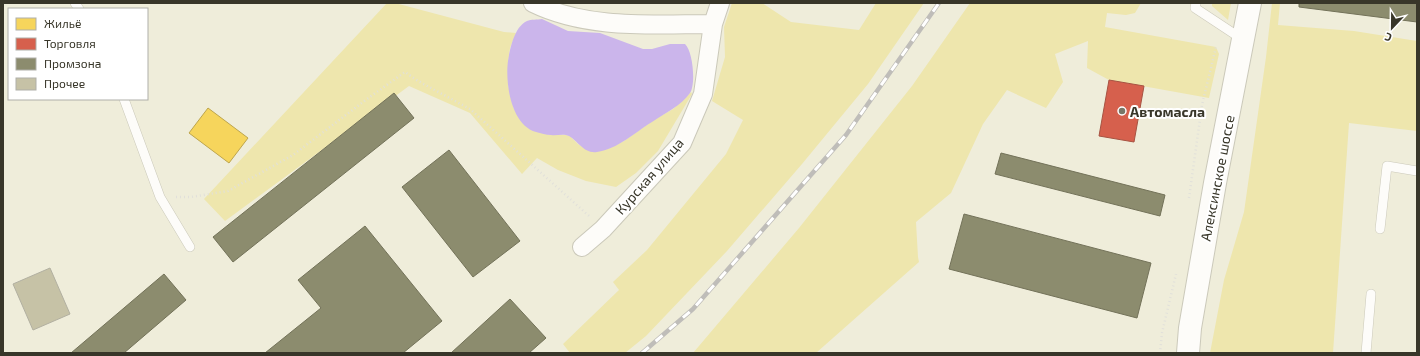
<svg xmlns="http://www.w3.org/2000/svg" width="1420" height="356" font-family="'Exo 2',sans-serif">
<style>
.green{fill:#eee6ad}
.water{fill:#cbb5eb}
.homes{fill:#f6d55c;stroke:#bda54d}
.shops{fill:#d6604d;stroke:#a75342}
.industry{fill:#8c8c6e;stroke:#737259}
.building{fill:#c6c2a6;stroke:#b2b0a1}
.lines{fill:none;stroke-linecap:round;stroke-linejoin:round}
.service-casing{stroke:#cbc9ba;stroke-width:10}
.minor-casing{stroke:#cbc9ba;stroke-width:20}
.secondary-casing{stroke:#cbc9ba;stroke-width:24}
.path{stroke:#e1e0da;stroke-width:2.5;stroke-dasharray:1 3;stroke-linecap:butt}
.service{stroke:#fdfcf9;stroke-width:9}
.minor{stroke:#fdfcf9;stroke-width:18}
.secondary{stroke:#fdfcf9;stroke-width:22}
.rail-casing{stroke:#bfbdb9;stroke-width:4.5}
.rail{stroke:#fff;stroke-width:3;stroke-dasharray:9;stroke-linecap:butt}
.poi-dot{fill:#787667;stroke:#fff;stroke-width:1.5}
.labels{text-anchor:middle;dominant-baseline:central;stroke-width:4;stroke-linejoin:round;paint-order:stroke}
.poi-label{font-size:14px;font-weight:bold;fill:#383629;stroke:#fff;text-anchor:start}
.street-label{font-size:14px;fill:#383629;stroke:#fff}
</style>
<rect width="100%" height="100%" fill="#efedda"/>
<!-- green -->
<path class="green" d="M387 3H395L504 32 516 33 510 48 508 64V85L514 109 520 118 531 130 551 135H566L570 136 578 144 588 150 607 149 624 141 652 121 673 109 691 92 692 94 658 151 636 173 616 187 586 181 558 170 537 158 522 174 470 113 409 86 225 221 204 199Z
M732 3H762L791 22 859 30 876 3H924L868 84 802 164 727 251 646 336 625 353H570L563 344 619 290 613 282 647 250 726 154 743 120 712 101 725 57 724 27Z
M970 3H1141L1135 13 1126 15 1107 13 1105 27 1216 47 1219 54 1209 98 1109 80 1087 68 1088 41 1055 54 1063 82 1046 108 1007 90 983 124 951 193 916 222 918 257 919 262 816 353H693L799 228 912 86Z
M1212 3H1231L1228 20 1212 6Z
M1272 3H1280L1278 25 1354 31 1417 41V131L1349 123 1333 353H1210L1224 280 1244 212 1266 57Z"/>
<!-- water -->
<path class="water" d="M542 19 568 31 600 33 643 49H652L670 44H685C693 51 696 85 690 93 681 106 665 113 652 122 634 133 618 149 597 152 584 154 578 141 569 136 563 133 557 136 551 135 546 135 541 133 536 132 511 125 505 83 508 61 510 49 514 27 527 21 531 19 537 20 542 19Z"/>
<!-- homes -->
<path class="homes" d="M208 108 248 138 229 163 189 133Z"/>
<!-- shops -->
<path class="shops" d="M1109 80 1144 86 1134 142 1099 136Z"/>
<!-- industry -->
<path class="industry" d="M1299 3H1417V22L1299 7Z
M394 93 414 118 233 262 213 237Z
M449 150 520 241 473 277 402 187Z
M1001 153 1165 195 1160 216 995 174Z
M964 214 1151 263 1137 318 949 269Z
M365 226 442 321 403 353H265L321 308 298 280Z
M164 274 186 300 124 353H71Z
M510 299 546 338 529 353H451Z"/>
<!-- building -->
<path class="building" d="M50 268 70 314 33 330 13 284Z"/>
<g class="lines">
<defs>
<path id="service" d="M75 3 79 9
M1196 3 1195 8 1242 39
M124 99 160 197 190 247
M1380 229 1387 166 1417 171
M1366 353 1371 294"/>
<path id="minor" d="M533 3C588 30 653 24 713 24
M582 247 603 229 682 143 703 94 713 24 720 3"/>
<path id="secondary" d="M1188 353 1190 328 1215 183 1250 3"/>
</defs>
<!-- service casing -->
<use href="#service" class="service-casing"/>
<!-- minor casing -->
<use href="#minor" class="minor-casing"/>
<!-- secondary casing -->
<use href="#secondary" class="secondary-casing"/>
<!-- path -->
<path class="path" d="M176 197H191L228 191 293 155 367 99 405 72 418 81 470 109 589 216
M1189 198 1202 105 1216 47
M1160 353 1162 333 1176 274"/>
<!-- service -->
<use href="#service" class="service"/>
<!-- minor -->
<use href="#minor" class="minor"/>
<!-- secondary -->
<use href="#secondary" class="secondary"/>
<defs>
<path id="rail" d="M642 353 693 309 846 135 939 3"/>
</defs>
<!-- rail casing -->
<use href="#rail" class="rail-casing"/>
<!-- rail -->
<use href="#rail" class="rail"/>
</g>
<!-- markers -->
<circle class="poi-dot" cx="1122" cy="111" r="4"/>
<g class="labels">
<!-- poi labels -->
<g class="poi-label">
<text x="1130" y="111">Автомасла</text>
</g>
<!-- street labels -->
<g class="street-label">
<text transform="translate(649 176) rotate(-49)">Курская улица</text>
<text transform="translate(1217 178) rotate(-79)">Алексинское шоссе</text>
</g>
</g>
<!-- border -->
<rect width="1420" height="356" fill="none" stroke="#383629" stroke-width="8"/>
<!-- legend -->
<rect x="8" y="8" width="140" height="92" fill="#ffffff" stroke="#afafa9"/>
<rect x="16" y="18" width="20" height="12" fill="#f6d55c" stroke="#afafa9"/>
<text x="44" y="28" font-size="12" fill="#383629">Жильё</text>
<rect x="16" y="38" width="20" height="12" fill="#d6604d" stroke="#afafa9"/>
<text x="44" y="48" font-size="12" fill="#383629">Торговля</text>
<rect x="16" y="58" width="20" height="12" fill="#8c8c6e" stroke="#afafa9"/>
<text x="44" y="68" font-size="12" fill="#383629">Промзона</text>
<rect x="16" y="78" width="20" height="12" fill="#c6c2a6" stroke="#afafa9"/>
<text x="44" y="88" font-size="12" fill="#383629">Прочее</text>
<!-- north arrow -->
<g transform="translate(1392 28) rotate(202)" stroke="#ffffff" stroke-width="3" paint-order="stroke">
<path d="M0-3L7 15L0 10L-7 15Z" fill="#383629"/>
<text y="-6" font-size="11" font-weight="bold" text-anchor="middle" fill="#383629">С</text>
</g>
</svg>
